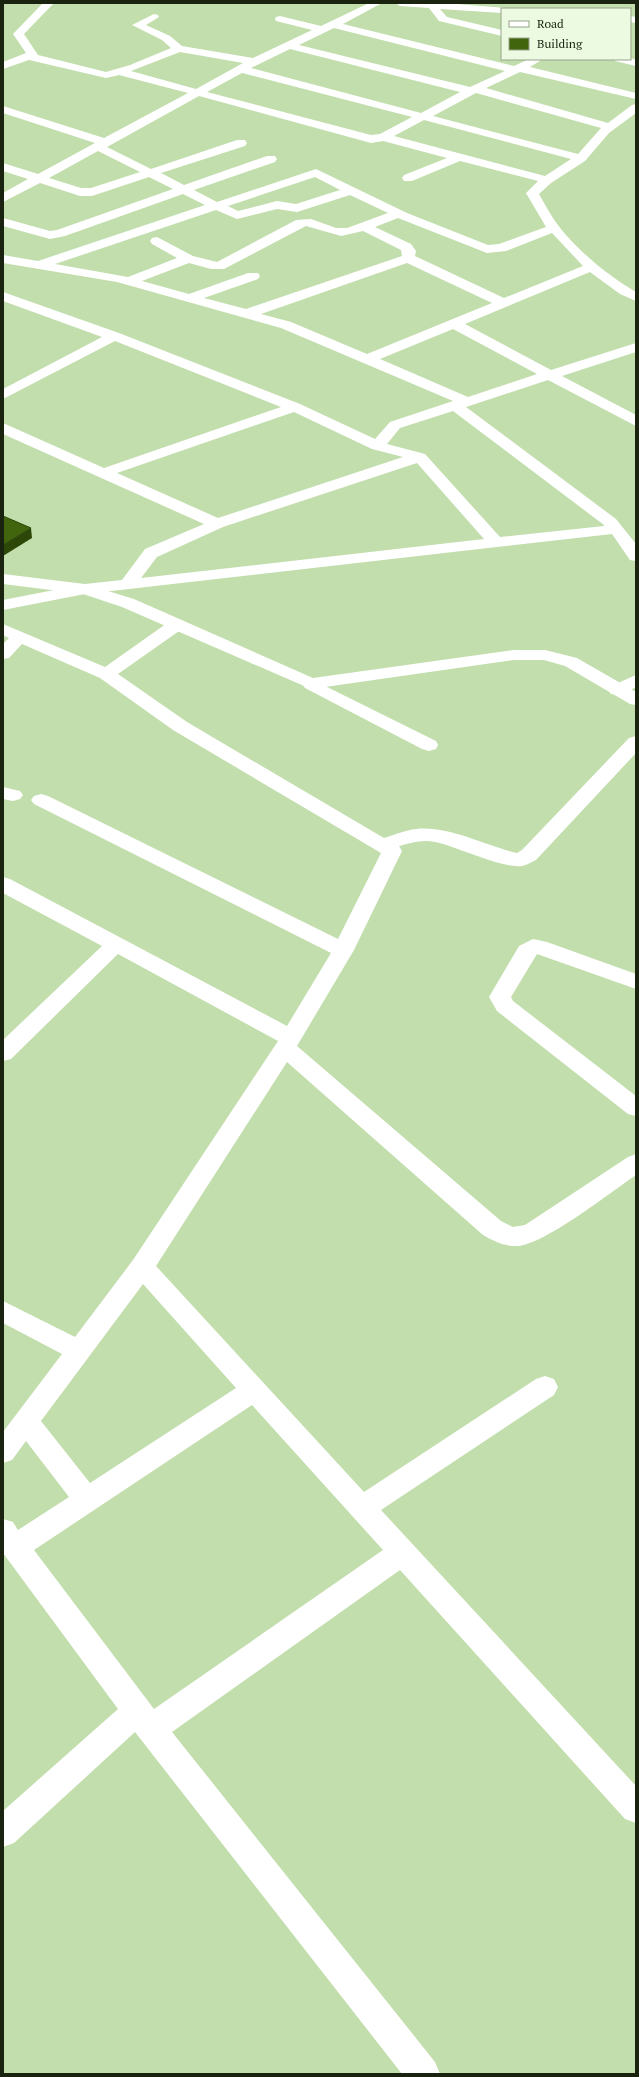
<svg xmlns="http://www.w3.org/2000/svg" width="639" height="2077" font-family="'PT Serif',serif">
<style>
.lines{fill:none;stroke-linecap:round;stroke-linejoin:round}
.street{fill:#fff;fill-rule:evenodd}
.secondary{fill:#fff;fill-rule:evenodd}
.shaded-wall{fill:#2d4709}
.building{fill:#40650d;stroke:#2d4709}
</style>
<rect width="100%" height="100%" fill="#c2deac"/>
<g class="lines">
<!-- street -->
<path class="street" d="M43 3H54L24 34 38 55 106 72 130 65 171 48 162 40 132 25 154 14 158 15 159 17 146 25 170 36 182 46 253 58 312 30 276 21 275 19 276 17 280 16 321 26 369 3H382L343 24 514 66 529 59H543L530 67 636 93V99L520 72 486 88 608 123 632 105 636 104V113L609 133 585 161 551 183 539 194C544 203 549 212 555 221 573 247 608 276 636 292V301L620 294 590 272 465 324 551 370 636 343V352L562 376 636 415V426L548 380 466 407 616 519 636 544V561L630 560 612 534 85 594 3 610V600L85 584 122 580 145 549 204 524 3 434V423L104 468 281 407 115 341 3 399V389L102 337 3 301V292L119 333 300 404 375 439 390 422 453 401 281 328 117 282 3 263V255L38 261 205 205 183 194 65 236 50 239 3 226V218L50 231 57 230 173 189 149 177 92 196H80L40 183 3 202V193L28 179 3 171V163L38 174 95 143 3 113V106L104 138 188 93 119 75 106 78 29 60 3 69V62L26 53 13 34ZM334 28 505 71 470 87 299 45ZM290 49 460 92 421 113 251 68ZM180 52 243 63 196 89 131 71ZM242 73 412 117 380 134 371 135 207 92ZM476 93 601 128 578 154 433 116ZM199 96 371 143 383 141 447 158 404 175 402 178 404 181H412L460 161 538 181 526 193 546 227 499 244 488 245 407 213 316 169 217 202 194 190 275 162 277 159 275 156H267L184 185 161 173 245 146 247 143 245 140H237L151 169 107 147ZM424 120 571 159 545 176 394 136ZM98 151 140 172 91 188H81L49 178ZM315 177 340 190 296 204 277 201 238 211 228 206ZM350 195 388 213 347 228H336L311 219 296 220 217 262 193 256 157 237 152 238 150 241 152 244 177 258 128 277 55 264 216 210 237 219 277 209 297 212ZM398 218 487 253 506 251 552 233 583 266 504 298 415 256 416 251 411 244 375 227ZM306 226 341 236 363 231 401 250 402 256 246 309 204 298 258 279 260 276 258 273H248L189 294 142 281 189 263 211 269H224ZM407 263 492 303 367 354 291 322 261 314ZM453 329 537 374 468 397 380 359ZM453 411 604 525V526L500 537 425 454 387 444 400 428ZM294 412 372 449 403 457 218 518 117 473ZM417 463 484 539 141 578 157 557 223 527Z
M395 3H445L506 8 507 9H502V13L440 9 447 17 502 30V36L439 21 429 8 400 6Z
M630 16 636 17V23L630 22Z
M630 58 636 60V66L615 61 614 59Z
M176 620 182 621 185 625 182 629 118 674 187 722 384 838C394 835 406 830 416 829 448 825 486 846 517 853L522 850 629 738 636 736V753L536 860C531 862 527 865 522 866 503 869 456 846 435 842 423 839 410 843 399 846L402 851 354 950 297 1046 501 1221 513 1227 525 1225 628 1157 636 1154V1175C611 1192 545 1244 518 1246 506 1247 493 1241 483 1235L287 1062 156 1266 364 1492 536 1379 545 1376 554 1379 558 1387 554 1395 381 1510 636 1786V1823L625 1819 400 1570 172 1732 435 2062 440 2074H402L135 1732 14 1843 3 1847V1811L118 1709 3 1553V1519L13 1522 18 1530 69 1497 26 1441 12 1460 3 1463V1432L62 1354 3 1323V1301L75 1337 133 1260 278 1041 118 954 11 1059 3 1061V1040L102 946 3 893V877L10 879 287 1026 331 953 34 804 31 800 34 796 41 794 48 796 338 939 381 853 173 730 100 678 22 644 9 658 3 659V644L9 638 3 635V624L105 667 170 621ZM143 1284 236 1388 90 1483 41 1421ZM252 1405 383 1550 154 1709 34 1550Z
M636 675V687L623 694 617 695 611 694 608 690 611 686Z
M311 679 436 741 438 745 436 749 429 751 422 749 305 688 302 684 305 680Z
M3 787 20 791 23 795 20 799 13 801 3 799Z
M533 939 547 942 636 974V989L537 954 511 997 513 1001 636 1096V1116L628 1114 497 1011 489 997 519 946Z"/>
<!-- secondary -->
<path class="secondary" d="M3 574 85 584 134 599 313 678 514 650H545L577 658 636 692V705L630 704 565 666 544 660H514L311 689 122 607 83 594 3 584Z"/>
</g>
<!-- shaded-wall -->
<path class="shaded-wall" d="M31 528 32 538 3 556V545Z"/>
<!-- building -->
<path class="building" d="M3 516 31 528 3 545Z"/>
<!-- border -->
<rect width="639" height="2077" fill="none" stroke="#192310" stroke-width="8"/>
<!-- legend -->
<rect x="501" y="8" width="130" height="52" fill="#ebfae0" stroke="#97a48d"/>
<rect x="509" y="21" width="20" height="6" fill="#ffffff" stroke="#97a48d"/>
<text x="537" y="28" font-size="12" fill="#192310">Road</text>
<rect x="509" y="38" width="20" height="12" fill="#40650d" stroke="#97a48d"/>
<text x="537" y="48" font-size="12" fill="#192310">Building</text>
</svg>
